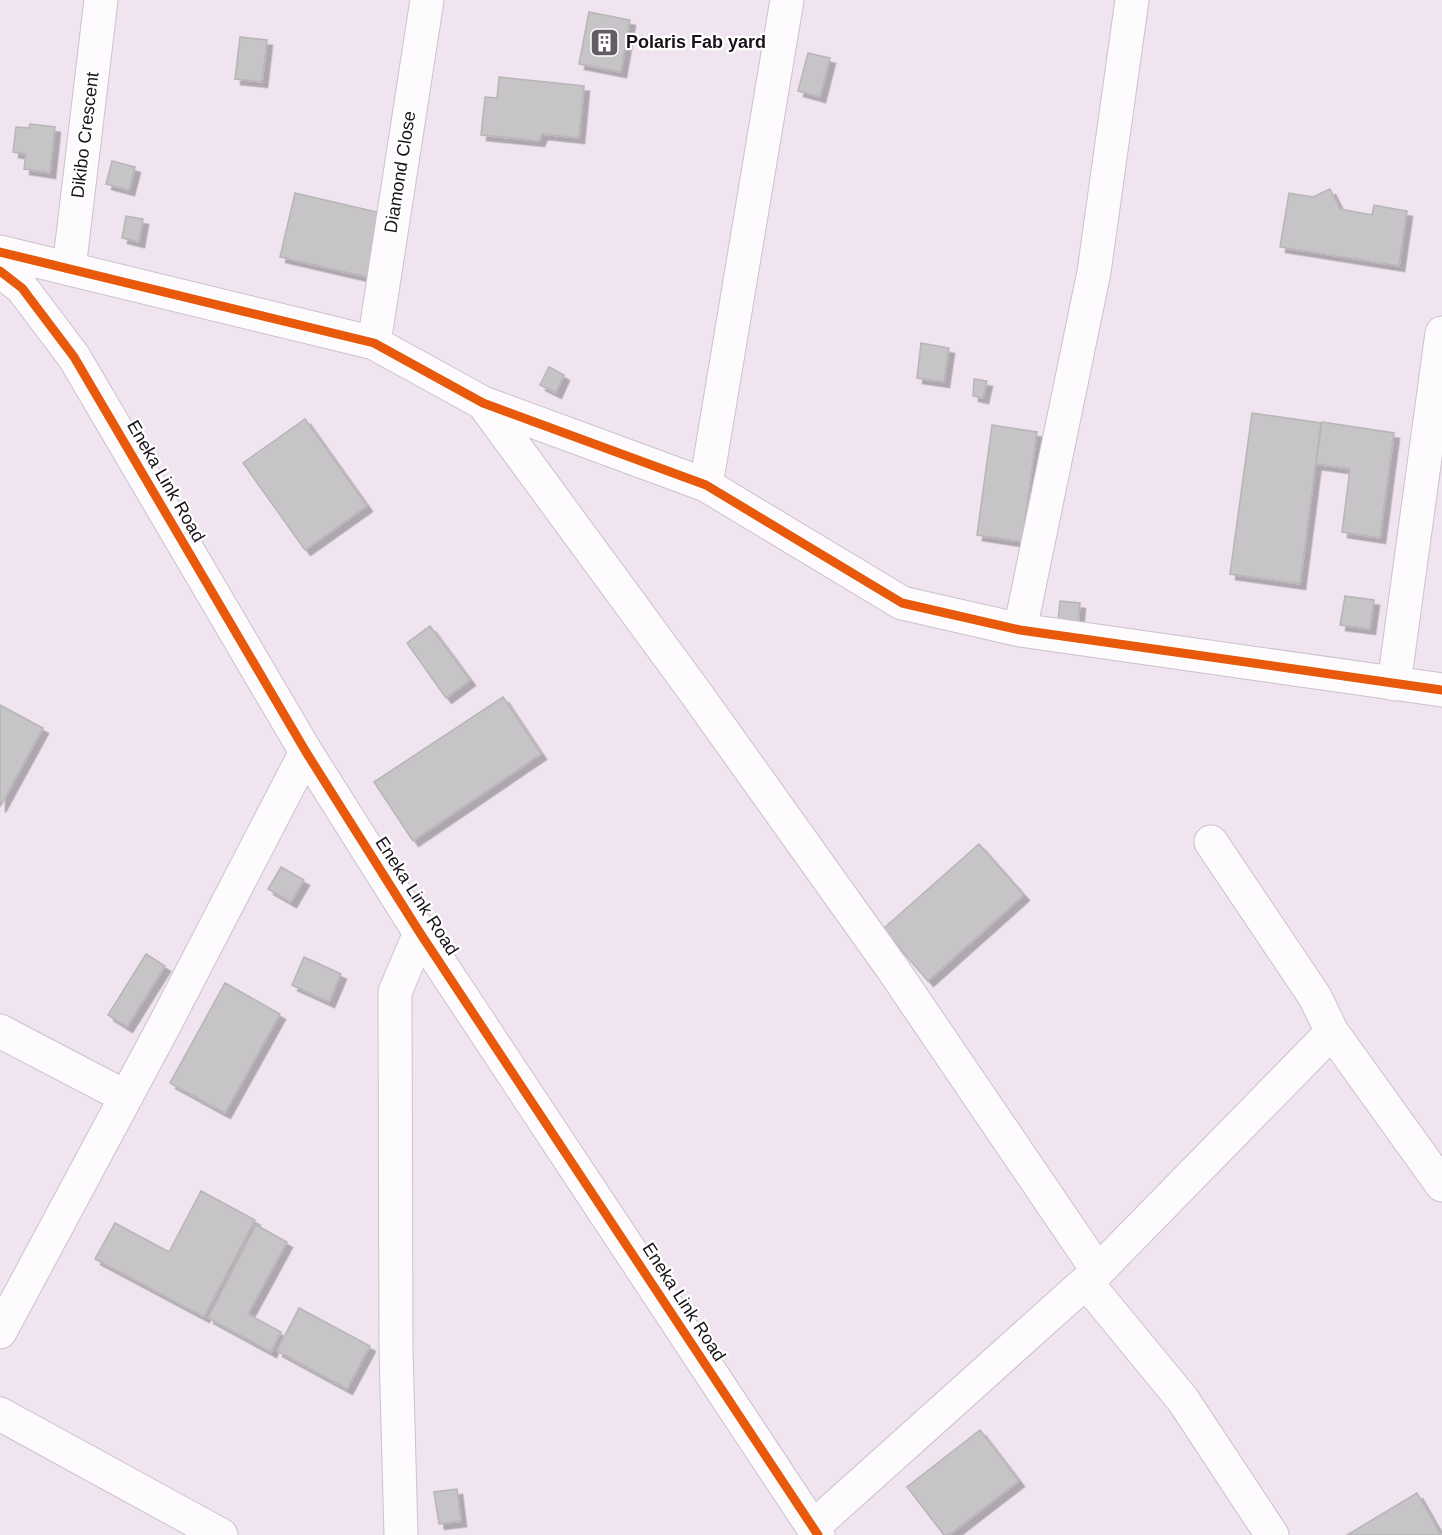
<svg xmlns="http://www.w3.org/2000/svg" width="1442" height="1535" font-family="Arial,sans-serif">
<style>
.building{fill:#c6c4c6;stroke:#b7b5b6;stroke-width:1.5;filter:url(#shadow)}
.lines{fill:none;stroke-linecap:round;stroke-linejoin:round}
.minor-casing{stroke:#cbc2cb;stroke-width:35}
.minor{stroke:#fdfbfd;stroke-width:33}
.cycleway-casing{stroke:#fff;stroke-width:13}
.cycleway{stroke:#e8590c;stroke-width:9}
.labels{text-anchor:middle;dominant-baseline:central;stroke-width:4.5;stroke-linejoin:round;paint-order:stroke}
.poi-label{font-size:18px;font-weight:bold;fill:#191319;stroke:#fff;text-anchor:start}
.street-label{font-size:18px;fill:#191319;stroke:#fff}
</style>
<defs>
<filter id="shadow"><feDropShadow dx="5.5" dy="5.5" stdDeviation="0" flood-color="#0004"/></filter>
</defs>
<rect width="100%" height="100%" fill="#efe4ef"/>
<!-- building -->
<path class="building" d="M589 12 630 20 621 72 579 64Z
M240 37 267 40 262 82 235 79Z
M808 53 830 58 820 97 798 91Z
M499 77 584 86 579 138 542 134 539 141 481 135 485 97 497 98Z
M30 124 55 127 50 173 24 169 26 154 13 152 16 127 29 128Z
M112 161 135 167 129 190 106 184Z
M1330 189 1340 209 1372 215 1374 205 1407 211 1399 266 1280 247 1289 193 1313 197Z
M295 193 381 213 367 277 280 257Z
M126 216 143 219 139 242 122 238Z
M921 343 949 348 944 382 917 378Z
M549 367 564 375 556 393 540 385Z
M974 379 987 381 983 398 973 396Z
M1252 413 1321 423 1300 584 1230 574Z
M305 419 367 506 305 550 243 463Z
M1322 422 1394 433 1380 538 1342 532 1350 469 1316 464Z
M992 425 1037 432 1022 542 977 535Z
M1345 596 1374 600 1370 629 1340 625Z
M1060 601 1080 603 1078 624 1058 621Z
M430 626 470 680 446 698 407 643Z
M503 697 541 754 413 841 374 782Z
M0 705 43 728 0 807Z
M979 844 1024 895 928 981 883 929Z
M281 867 304 880 291 902 268 889Z
M146 954 165 966 127 1027 108 1015Z
M304 957 341 974 329 1002 292 985Z
M225 983 280 1014 225 1113 170 1083Z
M201 1191 255 1220 204 1317 95 1259 115 1223 169 1252Z
M256 1225 287 1242 248 1314 281 1332 271 1352 208 1318Z
M299 1308 370 1346 347 1389 277 1351Z
M980 1430 1019 1481 949 1535H944L907 1487Z
M457 1489 461 1521 439 1524 434 1492Z
M1417 1493 1441 1535H1347Z"/>
<g class="lines">
<defs>
<path id="minor" d="M0 252 374 343 483 403 706 485 902 603 1020 630 1442 690
M69 269 101 0
M0 271 22 288 74 357 306 752 420 933 818 1535
M374 343 427 0
M483 403 695 692 892 968 1098 1271 813 1527
M706 485 787 0
M1020 630 1094 272 1132 0
M1394 684 1442 333
M1211 842 1315 997 1332 1032 1442 1185
M0 1031 126 1097
M1098 1271 1332 1032
M1086 1282 1183 1400 1272 1535
M0 1332 164 1026 306 752
M0 1414 221 1535
M401 1535 396 1351 395 992 420 933"/>
</defs>
<!-- minor casing -->
<use href="#minor" class="minor-casing"/>
<!-- minor -->
<use href="#minor" class="minor"/>
<defs>
<path id="cycleway" d="M0 252 374 343 483 403 706 485 902 603 1020 630 1442 690
M0 271 22 288 74 357 306 752 420 933 818 1535"/>
</defs>
<!-- cycleway casing -->
<use href="#cycleway" class="cycleway-casing"/>
<!-- cycleway -->
<use href="#cycleway" class="cycleway"/>
</g>
<!-- icons -->
<defs>
<symbol id="building-square" viewBox="-11 -11 22 22"><rect x="-9" y="-9" width="18" height="18" rx="4" fill="#645c64" stroke="#fff"/><path d="M-4-6H4V6H1V3H-1V6H-4ZM-2.5-4.3h1.7v1.8h-1.7ZM.8-4.3h1.7v1.8H.8ZM-2.5-1h1.7V.8h-1.7ZM.8-1h1.7V.8H.8Z" fill="#fff"/></symbol>
</defs>
<g fill-rule="evenodd">
<use href="#building-square" x="588" y="26" width="33" height="33"/>
</g>
<g class="labels">
<!-- poi labels -->
<g class="poi-label">
<text x="626" y="42">Polaris Fab yard</text>
</g>
<!-- street labels -->
<g class="street-label">
<text transform="translate(85 135) rotate(-83)">Dikibo Crescent</text>
<text transform="translate(400 172) rotate(-81)">Diamond Close</text>
<text transform="translate(166 481) rotate(60)">Eneka Link Road</text>
<text transform="translate(417 896) rotate(57)">Eneka Link Road</text>
<text transform="translate(684 1302) rotate(57)">Eneka Link Road</text>
</g>
</g>
</svg>
